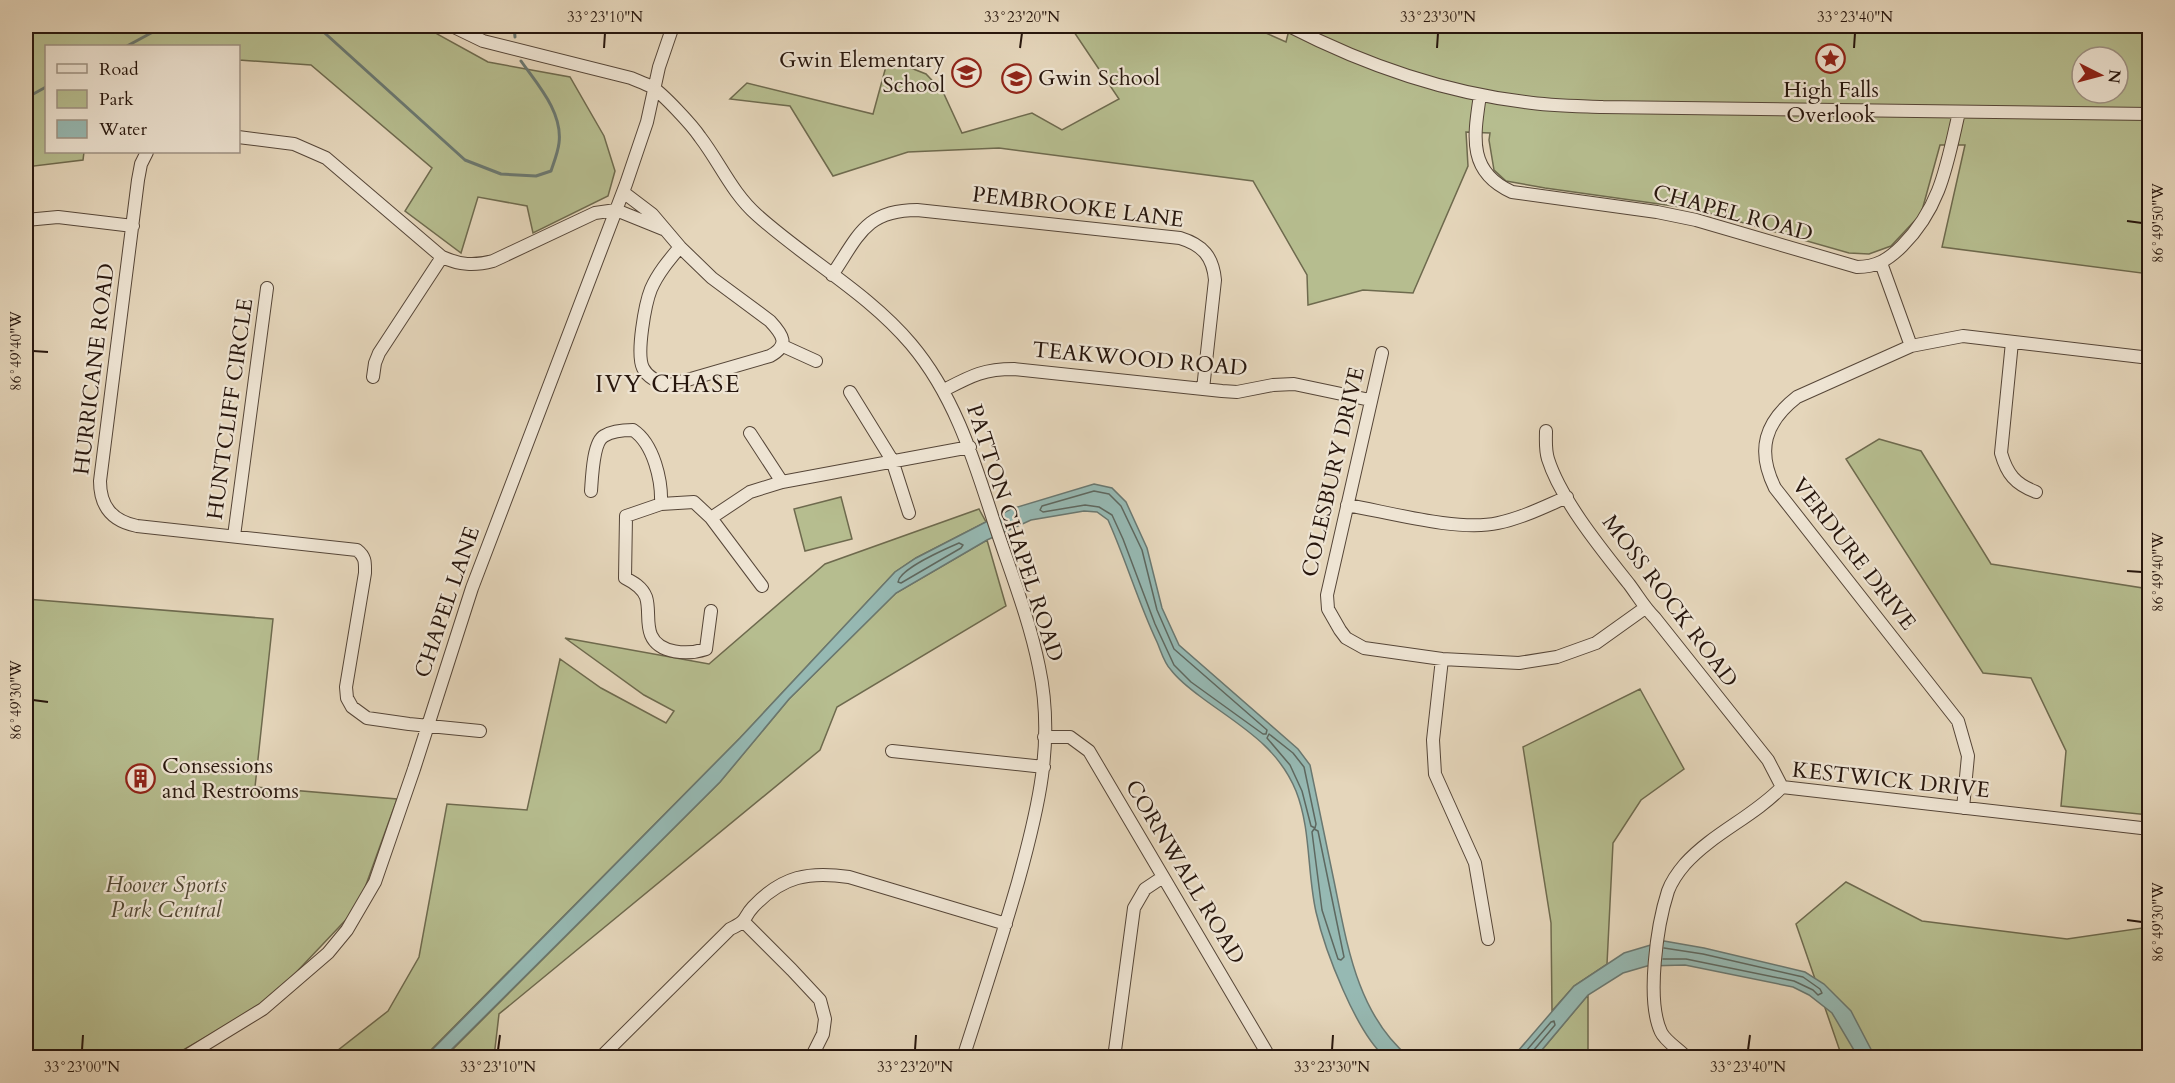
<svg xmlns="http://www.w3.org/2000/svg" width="2175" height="1083" font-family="Cardo,serif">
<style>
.green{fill:#b6bd8f;stroke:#6e6a4e;stroke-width:1.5;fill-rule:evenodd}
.water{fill:#96b9b3;stroke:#6a7871;stroke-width:1.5}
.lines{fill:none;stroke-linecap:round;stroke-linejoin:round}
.shore{stroke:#5e6860;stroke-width:1.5}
.stream{stroke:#6a7871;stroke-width:3}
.minor-casing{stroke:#564638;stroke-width:14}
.minor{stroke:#eee4d3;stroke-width:12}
.ticks{fill:none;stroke:#27160d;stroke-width:2}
.labels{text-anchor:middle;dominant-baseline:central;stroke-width:4.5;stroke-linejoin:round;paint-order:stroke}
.poi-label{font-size:22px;fill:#27160d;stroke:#eee4d3;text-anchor:start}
.street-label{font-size:22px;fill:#27160d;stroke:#eee4d3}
.park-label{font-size:22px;font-style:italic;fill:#524834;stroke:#eee4d3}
.neighbourhood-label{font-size:24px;letter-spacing:1.5px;fill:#27160d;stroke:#eee4d3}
.neatline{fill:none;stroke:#27160d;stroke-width:2}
.ticks-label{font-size:15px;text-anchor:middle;fill:#27160d}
</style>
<rect width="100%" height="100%" fill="#e5d6bb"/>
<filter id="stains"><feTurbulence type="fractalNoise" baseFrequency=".00333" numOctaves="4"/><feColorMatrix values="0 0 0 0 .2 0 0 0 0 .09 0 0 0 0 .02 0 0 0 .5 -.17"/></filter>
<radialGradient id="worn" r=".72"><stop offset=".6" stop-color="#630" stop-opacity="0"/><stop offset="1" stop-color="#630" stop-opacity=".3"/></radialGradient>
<!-- green -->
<path class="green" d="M26 26H429L437 34 488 62 570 77 604 136 615 171 608 196 533 233 527 206 478 197 461 253 405 211 432 168 311 65 239 60 238 46H46V152H84L83 160 26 167Z
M1070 26H1250L1286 42 1290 26H2149V274L1942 247 1965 145H1940L1921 214 1891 246 1869 254 1849 253 1695 209 1545 188 1506 181 1494 170 1489 140 1490 133 1466 132 1468 166 1413 293 1363 290 1308 305 1307 275 1253 181 999 148 908 152 833 176 790 106 730 99 747 83 873 114 888 59 926 74 943 92 962 133 1032 113 1062 130 1119 99ZM2082 57H2118V93H2082Z
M1879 439 1921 451 1991 564 2149 589V815L2061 806 2066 751 2031 678 1983 673 1846 459Z
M841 497 852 539 805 551 794 509Z
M979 509 986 522 916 558 895 572 740 738 424 1057 328 1058 388 1011 419 957 447 804 527 810 560 659 601 688 666 723 674 711 644 695 565 638 709 664 825 564Z
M987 540 1006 606 837 707 820 750 499 1014 494 1057 444 1058 720 782 789 699 896 593Z
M26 599 273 619 255 787 397 799 358 907 269 1001 171 1057H26Z
M1640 689 1684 769 1641 800 1613 843 1607 964 1574 986 1552 1011 1551 923 1523 747Z
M1846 882 1922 921 2067 939 2149 927V1057H1842L1796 924Z
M1588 995V1057H1536Z"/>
<!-- water -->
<path class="water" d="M1094 484 1112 488 1126 502 1147 548 1162 608 1179 645 1298 749 1310 765C1318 803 1326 842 1334 881 1347 944 1357 1014 1409 1057H1385C1356 1032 1325 951 1316 912 1307 872 1311 829 1296 791 1278 747 1242 727 1205 700 1193 691 1180 682 1171 670 1164 663 1161 651 1157 642 1138 602 1126 560 1108 520L1097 512 1084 511 1031 520 987 540 896 593 789 699 720 782 444 1057 424 1058 740 738 895 572 916 558 1011 509Z
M1664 941 1704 948 1805 972 1824 984 1851 1011 1875 1057H1858L1832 1013 1809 995 1793 987 1685 965 1647 966 1623 973 1588 995 1536 1057 1512 1058 1574 986 1624 953Z"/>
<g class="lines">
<!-- shore -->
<path class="shore" d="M1094 491 1109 494 1121 506 1142 550 1157 610 1174 649 1267 730 1266 734H1263L1191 682 1174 665 1155 624 1123 539 1112 515 1099 507 1085 505 1043 512 1040 510 1042 506Z
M959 543 963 545 961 548 901 583 898 582C900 569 945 549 959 543Z
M1269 734 1293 753 1304 767 1316 824 1315 828 1311 826 1302 791 1290 765 1267 738Z
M1314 829 1318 831 1344 957 1341 960 1338 959 1322 910 1312 832Z
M1663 959H1686L1794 981 1813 990 1818 995 1822 993 1820 989 1803 977 1703 954 1664 948
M1520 1058 1551 1022 1554 1021 1555 1025 1533 1051 1532 1058"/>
<!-- stream -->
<path class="stream" d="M317 26 465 160 501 174 536 176 551 171C554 162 558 152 559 143 563 112 537 84 521 61
M514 26 515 37
M1802 26 1808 27 1823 26
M127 46 164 26
M26 98 46 87"/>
<defs>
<path id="minor" d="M452 26 483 41 631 78C638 81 646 84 652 87 663 94 692 125 700 137 720 163 732 193 757 215 807 260 868 293 911 344 954 395 973 457 993 519 1009 568 1029 617 1039 667 1055 742 1038 810 1018 882 1001 941 982 999 963 1058
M1289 26C1363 64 1442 92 1525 102 1551 106 1577 106 1603 107L2150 114
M1480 95C1474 136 1467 172 1512 192L1657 212 1696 220 1857 267C1876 267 1888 260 1902 246 1941 207 1947 164 1959 112
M238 137 294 144 326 158 442 257C460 265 474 266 493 261L595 213 616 210 663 229
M147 152 141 164 138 180 100 481C100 506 112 521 137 526L357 550C366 557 365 563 365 573L346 687 347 698 352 707 367 718 409 724 480 731
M623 192 652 214 680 247
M26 220 58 217 133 226
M680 247 712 278 770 321C783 335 790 345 770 356L670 385C660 383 648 378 643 368 636 354 645 304 651 289 658 273 669 260 680 247Z
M1881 263 1911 346
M832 275C858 237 865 210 917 210L1180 238C1203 245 1213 257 1215 280L1203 389
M2012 342 2001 453C2007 474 2015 484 2036 492
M783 346 816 361
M1382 353 1327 595 1328 609 1340 630 1346 638 1364 648 1442 659 1519 663 1557 657 1596 643 1645 608
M373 377 375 363 379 353 442 257
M944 390C971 376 983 369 1014 369L1222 391 1237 392 1273 385 1294 384 1370 400
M850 392 892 460 909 513
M1546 431C1546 440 1545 449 1548 459 1561 500 1602 550 1629 584 1638 596 1644 607 1655 618L1768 760 1782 787
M750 433 782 482
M591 491C592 478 593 442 604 436 612 431 624 430 633 430 654 444 662 481 661 504
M1347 505C1388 512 1458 532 1498 523 1522 518 1544 507 1567 497
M711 518 762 586
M234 536 267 288
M711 611 706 649C688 655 659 654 651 635 646 623 650 609 646 597 642 587 633 582 625 578L626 516 661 504 694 502 711 518 750 492 782 482 970 447
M1442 659 1433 740 1435 774 1475 863 1488 939
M1044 737H1070L1089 751 1270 1058
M892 751 1044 767
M1963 808 1968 756 1958 721 1775 488C1756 450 1765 422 1797 397L1911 346 1963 336 2150 358
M744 922 792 970 820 1000 825 1019 823 1034 811 1058
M183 1058 263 1009 328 953 347 930 375 882 414 769 472 588 626 184 647 122 659 67 673 26
M600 1058 730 929C749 920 742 919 753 907 782 876 809 871 849 877L1006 924
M1114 1058 1134 908 1145 889 1163 877
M1687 1058C1680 1050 1665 1041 1661 1032 1646 1000 1657 925 1668 891 1671 883 1679 871 1685 864 1713 833 1753 817 1782 787L2150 829"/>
</defs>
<!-- minor casing -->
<use href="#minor" class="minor-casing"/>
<!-- minor -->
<use href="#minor" class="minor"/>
</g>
<!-- ticks -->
<path class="ticks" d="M604 48 605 33M1020 48 1022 33M1437 48 1438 33M1854 48 1855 33M2127 221 2142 223M33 351 48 352M2127 571 2142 572M33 700 48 702M2127 920 2142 922M82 1050 83 1035M498 1050 500 1035M915 1050 916 1035M1332 1050 1333 1035M1748 1050 1750 1035"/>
<!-- icons -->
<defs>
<symbol id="sight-ring" viewBox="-11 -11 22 22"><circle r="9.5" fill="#eee4d3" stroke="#8f2418" stroke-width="1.5"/><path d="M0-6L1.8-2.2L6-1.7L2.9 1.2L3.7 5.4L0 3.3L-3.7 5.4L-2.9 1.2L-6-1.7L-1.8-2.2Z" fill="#8f2418"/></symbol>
<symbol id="school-ring" viewBox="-11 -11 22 22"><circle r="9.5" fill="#eee4d3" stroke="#8f2418" stroke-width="1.5"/><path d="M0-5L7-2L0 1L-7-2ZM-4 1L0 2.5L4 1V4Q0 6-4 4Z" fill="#8f2418"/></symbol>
<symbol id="building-ring" viewBox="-11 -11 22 22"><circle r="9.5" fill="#eee4d3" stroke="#8f2418" stroke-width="1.5"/><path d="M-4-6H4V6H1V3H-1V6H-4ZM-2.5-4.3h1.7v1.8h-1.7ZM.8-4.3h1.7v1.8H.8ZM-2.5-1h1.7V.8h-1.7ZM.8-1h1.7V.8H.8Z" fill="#8f2418"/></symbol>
</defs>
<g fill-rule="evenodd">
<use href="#sight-ring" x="1814" y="42" width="33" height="33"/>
<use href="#school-ring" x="950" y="56" width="33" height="33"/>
<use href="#school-ring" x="1000" y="62" width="33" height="33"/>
<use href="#building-ring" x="124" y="762" width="33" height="33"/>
</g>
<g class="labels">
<!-- poi labels -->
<g class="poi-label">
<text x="945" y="60" text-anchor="end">Gwin Elementary<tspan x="945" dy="25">School</tspan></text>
<text x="1038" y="78">Gwin School</text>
<text x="1831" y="90" text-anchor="middle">High Falls<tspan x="1831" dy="25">Overlook</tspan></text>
<text x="162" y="766">Consessions<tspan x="162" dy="25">and Restrooms</tspan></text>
</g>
<!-- street labels -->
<g class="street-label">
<text transform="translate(1078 207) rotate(7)">PEMBROOKE LANE</text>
<text transform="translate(1733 213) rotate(15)">CHAPEL ROAD</text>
<text transform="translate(1140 359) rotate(5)">TEAKWOOD ROAD</text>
<text transform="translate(94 369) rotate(-83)">HURRICANE ROAD</text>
<text transform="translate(230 409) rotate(-82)">HUNTCLIFF CIRCLE</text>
<text transform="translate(1333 472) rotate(-77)">COLESBURY DRIVE</text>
<text transform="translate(1015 533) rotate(72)">PATTON CHAPEL ROAD</text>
<text transform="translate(1854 554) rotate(52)">VERDURE DRIVE</text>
<text transform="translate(1670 601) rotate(53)">MOSS ROCK ROAD</text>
<text transform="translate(447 602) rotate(-71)">CHAPEL LANE</text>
<text transform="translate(1891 780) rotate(6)">KESTWICK DRIVE</text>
<text transform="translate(1185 872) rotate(59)">CORNWALL ROAD</text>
</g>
<!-- park labels -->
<g class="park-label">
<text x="166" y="885">Hoover Sports<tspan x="166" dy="25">Park Central</tspan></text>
</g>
<!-- neighbourhood labels -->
<g class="neighbourhood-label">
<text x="668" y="384">IVY CHASE</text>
</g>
</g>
<!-- margin -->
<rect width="2175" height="1083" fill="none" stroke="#e5d6bb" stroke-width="66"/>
<!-- legend -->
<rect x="45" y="45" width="195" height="108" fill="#eee4d3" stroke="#9e9284" stroke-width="1.5"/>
<rect x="57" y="64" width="30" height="9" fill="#eee4d3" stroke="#9e9284" stroke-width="1.5"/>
<text x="99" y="75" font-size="18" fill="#27160d">Road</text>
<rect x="57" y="90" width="30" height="18" fill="#b6bd8f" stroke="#9e9284" stroke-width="1.5"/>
<text x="99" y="105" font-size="18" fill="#27160d">Park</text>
<rect x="57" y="120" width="30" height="18" fill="#96b9b3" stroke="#9e9284" stroke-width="1.5"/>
<text x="99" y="135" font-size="18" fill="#27160d">Water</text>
<!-- north arrow -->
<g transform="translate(2100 75) rotate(96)"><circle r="28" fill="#eee4d3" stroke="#9e9284" stroke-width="1.5"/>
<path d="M0-4.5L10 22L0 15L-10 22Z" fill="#8f2418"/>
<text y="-9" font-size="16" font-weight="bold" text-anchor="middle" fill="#27160d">N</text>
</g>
<rect x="33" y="33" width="2109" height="1017" class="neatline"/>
<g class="ticks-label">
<text x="605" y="22">33°23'10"N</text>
<text x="1022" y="22">33°23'20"N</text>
<text x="1438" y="22">33°23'30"N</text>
<text x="1855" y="22">33°23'40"N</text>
<text transform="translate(2158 223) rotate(-90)" y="5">86°49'50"W</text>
<text transform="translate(16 351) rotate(-90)" y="5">86°49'40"W</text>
<text transform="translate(2158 572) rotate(-90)" y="5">86°49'40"W</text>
<text transform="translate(16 700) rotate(-90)" y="5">86°49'30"W</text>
<text transform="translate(2158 922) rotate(-90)" y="5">86°49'30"W</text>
<text x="82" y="1072">33°23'00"N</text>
<text x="498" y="1072">33°23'10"N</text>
<text x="915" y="1072">33°23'20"N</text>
<text x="1332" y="1072">33°23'30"N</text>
<text x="1748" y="1072">33°23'40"N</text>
</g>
<rect width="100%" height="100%" filter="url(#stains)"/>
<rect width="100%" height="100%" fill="url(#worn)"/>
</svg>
